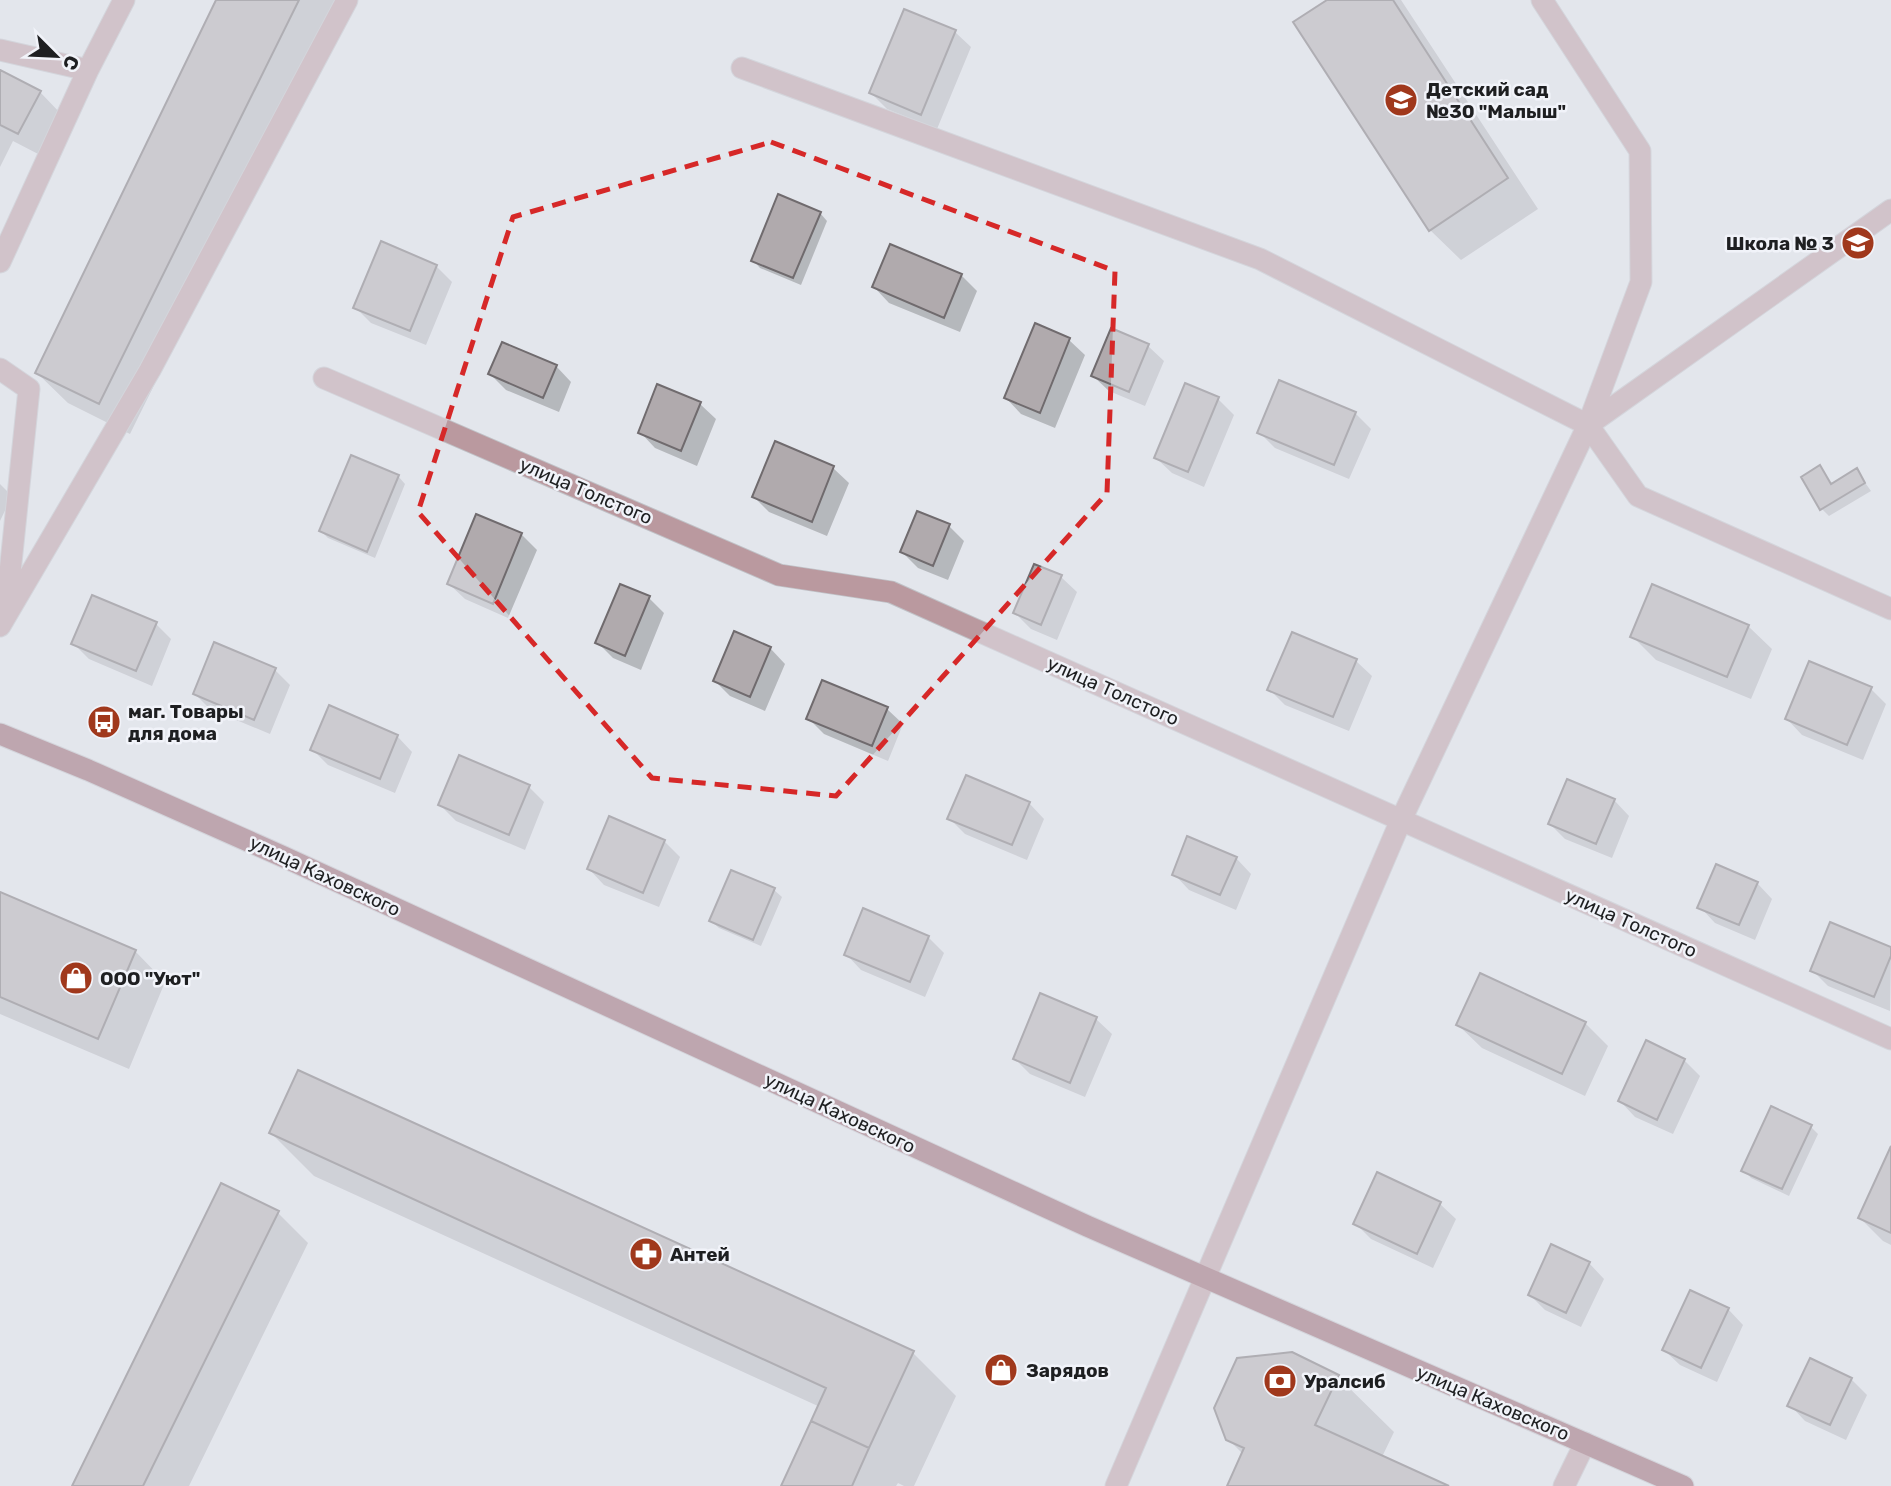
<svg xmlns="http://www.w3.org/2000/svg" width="1891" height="1486" font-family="Rubik,sans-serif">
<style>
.shadow{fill:#0003}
.building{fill:#b0aaad;stroke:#706b6e;stroke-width:2}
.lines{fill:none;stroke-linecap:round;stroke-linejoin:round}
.minor-casing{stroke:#c0c2c7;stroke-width:23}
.major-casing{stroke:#c0c2c7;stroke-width:23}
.minor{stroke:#ba999f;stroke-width:21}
.major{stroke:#915964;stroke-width:21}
.marked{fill:none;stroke:#d62828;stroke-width:5;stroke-dasharray:14 9;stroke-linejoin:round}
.labels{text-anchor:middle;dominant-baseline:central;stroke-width:5;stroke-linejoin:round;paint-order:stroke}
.poi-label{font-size:19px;font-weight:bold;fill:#1e1f21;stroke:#f1f3f9;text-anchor:start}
.street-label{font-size:19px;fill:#1e1f21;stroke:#f1f3f9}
</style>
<rect width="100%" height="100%" fill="#e3e6ec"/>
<!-- shadow -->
<path class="shadow" d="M218 0H344L130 434 68 403 37 373Z
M1330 0H1401L1403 3 1538 209 1461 260 1430 230Z
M955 32 971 47 937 129 887 109 871 93Z
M0 72 40 92 63 116 42 156 13 141 0 167Z
M820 213 827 221 801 285 760 268 753 260Z
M891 246 961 275 977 291 960 332 889 303 874 287Z
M436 266 452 282 426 345 371 323 355 307Z
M1036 326 1069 340 1085 355 1055 428 1021 414 1006 398Z
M1148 346 1164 361 1145 406 1109 391 1093 376Z
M556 366 571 382 559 412 506 390 490 374Z
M1218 399 1234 415 1204 487 1172 473 1156 458Z
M700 404 716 419 697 466 655 448 640 432Z
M1355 413 1371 429 1349 479 1275 448 1259 432Z
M775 444 833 468 849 483 827 536 769 512 754 497Z
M1819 467 1832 485 1856 470 1871 491 1829 516 1822 509Z
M398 476 405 484 375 558 328 538 321 531Z
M0 484 12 496 0 521Z
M949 526 964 541 948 580 918 568 902 552Z
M521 534 537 550 508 618 465 599 449 584Z
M1035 566 1061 577 1077 592 1057 640 1031 629 1015 613Z
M649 598 664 613 641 670 613 658 597 642Z
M156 624 171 639 152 686 89 659 74 644Z
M1748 626 1772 649 1751 699 1656 660 1632 636Z
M770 648 785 664 765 711 730 696 715 681Z
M1356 661 1372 676 1349 731 1285 705 1269 689Z
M275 670 290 685 270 734 210 709 195 694Z
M1871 689 1886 704 1863 760 1802 735 1787 719Z
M887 709 903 724 888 761 824 734 808 718Z
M397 736 412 752 395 793 328 765 312 749Z
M529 787 544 802 525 850 456 821 440 805Z
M1614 800 1629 816 1612 858 1565 839 1550 824Z
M1029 803 1044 819 1027 860 965 834 949 818Z
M664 841 680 857 659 907 604 885 589 869Z
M1236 858 1251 874 1236 910 1189 890 1174 874Z
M1757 883 1772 899 1755 940 1715 923 1700 907Z
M774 890 782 897 761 946 719 928 711 921Z
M0 894 135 951 165 982 129 1069 0 1014Z
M928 937 944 953 925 997 861 970 846 954Z
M1891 949 1890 1011 1828 986 1812 970Z
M1096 1019 1112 1034 1085 1097 1030 1074 1015 1059Z
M1585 1023 1608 1046 1585 1096 1482 1048 1458 1025Z
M1684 1060 1700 1076 1673 1134 1635 1117 1620 1101Z
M1811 1127 1818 1134 1789 1196 1751 1178 1744 1170Z
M271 1133 913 1353 956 1396 914 1486H904L898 1483 896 1486H783L820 1407 314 1176Z
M1891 1150V1245L1883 1241 1860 1218Z
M1440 1204 1456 1219 1433 1268 1371 1239 1355 1223Z
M278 1213 308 1243 189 1486H74Z
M1589 1263 1604 1279 1581 1327 1545 1310 1530 1295Z
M1728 1309 1743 1325 1717 1382 1680 1365 1664 1350Z
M1291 1354 1338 1377 1394 1432 1382 1457 1445 1486H1229L1243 1454 1228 1439Z
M1851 1379 1867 1395 1846 1440 1805 1421 1790 1405Z"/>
<!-- building -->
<path class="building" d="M216 0H299L99 404 35 373Z
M1327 0H1393L1508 178 1429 231 1293 22Z
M904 9 956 30 921 115 869 93Z
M0 70 41 91 18 134 0 125Z
M778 194 821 212 793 278 751 261Z
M381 241 437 265 410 331 353 308Z
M890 244 962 274 944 318 872 287Z
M1035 323 1070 338 1040 413 1004 398Z
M1111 328 1149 344 1129 392 1091 376Z
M502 342 557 365 543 398 488 374Z
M1279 380 1356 412 1334 465 1257 433Z
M1185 383 1219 397 1188 472 1154 458Z
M657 384 701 402 681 451 638 433Z
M775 441 834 466 812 522 752 497Z
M351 455 399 475 367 552 319 531Z
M1820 465 1831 484 1857 468 1865 483 1820 510 1801 477Z
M917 511 950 524 933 566 900 552Z
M476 514 522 533 493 604 447 584Z
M1034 564 1062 575 1041 625 1013 613Z
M620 584 650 596 625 656 595 643Z
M1652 584 1749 625 1727 677 1630 637Z
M92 595 157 622 136 671 71 644Z
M734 631 771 647 750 697 713 681Z
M1292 632 1357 659 1333 717 1267 690Z
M214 642 276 668 254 720 193 694Z
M1809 661 1872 687 1847 745 1785 719Z
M822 680 888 707 872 746 806 719Z
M329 705 398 735 380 779 310 750Z
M459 755 530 785 509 835 438 805Z
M966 775 1030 802 1012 845 947 819Z
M1567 779 1615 799 1596 844 1548 824Z
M609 816 665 840 643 893 587 869Z
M1187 836 1237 857 1220 895 1172 875Z
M1716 864 1758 882 1739 925 1697 908Z
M731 870 775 888 753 940 709 921Z
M0 892 136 950 98 1039 0 997Z
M863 908 929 936 910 982 844 955Z
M1830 922 1891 947V956L1874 997 1810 971Z
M1480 973 1586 1022 1562 1074 1456 1025Z
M1040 993 1097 1017 1070 1083 1013 1059Z
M1646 1040 1685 1059 1657 1120 1618 1101Z
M298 1070 914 1351 869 1448 811 1421 826 1388 269 1133Z
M1771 1106 1812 1125 1782 1189 1741 1171Z
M1891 1146V1233L1858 1218Z
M1377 1172 1441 1202 1417 1254 1353 1224Z
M221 1183 279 1211 143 1486H72Z
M1551 1244 1590 1262 1566 1313 1528 1295Z
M1690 1290 1729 1308 1701 1368 1662 1350Z
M1292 1352 1339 1375 1315 1425 1449 1486H1227L1244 1448 1226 1440 1214 1408 1237 1358Z
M1810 1358 1852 1378 1830 1425 1787 1406Z
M811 1421 869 1448 852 1486H781Z"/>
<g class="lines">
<defs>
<path id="minor" d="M0 50 88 70
M742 68 1260 259 1588 425 1638 496 1891 609
M0 262 88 70 124 0
M0 369 29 389 6 611
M324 378 779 575 891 592 1891 1039
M1588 425 1891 210
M0 626 150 370 347 0
M1116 1486 1401 820 1588 425 1641 282 1640 151 1542 0
M1564 1486 1585 1443"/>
<path id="major" d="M0 734 88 770 284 857 1087 1226 1683 1486"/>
</defs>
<!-- minor casing -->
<use href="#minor" class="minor-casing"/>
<!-- major casing -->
<use href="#major" class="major-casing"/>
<!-- minor -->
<use href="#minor" class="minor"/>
<!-- major -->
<use href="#major" class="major"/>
</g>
<!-- marked area -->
<path d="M0 0H1891V1486H0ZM771 142 1115 271 1107 493 836 796 652 778 418 512 513 217Z" fill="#e3e6ec" fill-opacity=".55" fill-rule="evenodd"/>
<path class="marked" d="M771 142 1115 271 1107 493 836 796 652 778 418 512 513 217Z"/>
<!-- icons -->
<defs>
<symbol id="school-disc" viewBox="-11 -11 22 22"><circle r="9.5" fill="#a0381c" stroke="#f1f3f9"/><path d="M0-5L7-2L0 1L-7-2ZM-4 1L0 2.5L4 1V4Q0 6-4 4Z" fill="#fff"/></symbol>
<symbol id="bus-disc" viewBox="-11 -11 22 22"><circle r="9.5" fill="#a0381c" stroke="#f1f3f9"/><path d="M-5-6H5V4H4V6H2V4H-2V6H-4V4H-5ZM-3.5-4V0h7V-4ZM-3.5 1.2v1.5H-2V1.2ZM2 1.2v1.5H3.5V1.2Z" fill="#fff"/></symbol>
<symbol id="shop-disc" viewBox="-11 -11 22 22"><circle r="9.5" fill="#a0381c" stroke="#f1f3f9"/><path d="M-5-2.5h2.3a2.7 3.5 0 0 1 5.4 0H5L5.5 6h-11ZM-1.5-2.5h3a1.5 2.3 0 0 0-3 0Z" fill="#fff"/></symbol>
<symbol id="pharmacy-disc" viewBox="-11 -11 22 22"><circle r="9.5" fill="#a0381c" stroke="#f1f3f9"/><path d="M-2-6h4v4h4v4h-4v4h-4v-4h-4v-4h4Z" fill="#fff"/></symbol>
<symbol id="bank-disc" viewBox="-11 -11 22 22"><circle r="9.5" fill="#a0381c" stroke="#f1f3f9"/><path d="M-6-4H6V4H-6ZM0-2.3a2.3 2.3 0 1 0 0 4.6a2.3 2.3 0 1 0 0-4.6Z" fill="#fff"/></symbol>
</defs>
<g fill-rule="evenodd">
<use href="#school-disc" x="1382" y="81" width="38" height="38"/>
<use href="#school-disc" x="1839" y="224" width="38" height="38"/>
<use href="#bus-disc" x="85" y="703" width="38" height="38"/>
<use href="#shop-disc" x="57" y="959" width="38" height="38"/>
<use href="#pharmacy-disc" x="627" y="1235" width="38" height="38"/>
<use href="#shop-disc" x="982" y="1351" width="38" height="38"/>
<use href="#bank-disc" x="1261" y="1362" width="38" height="38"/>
</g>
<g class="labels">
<!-- poi labels -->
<g class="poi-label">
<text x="1426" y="89">Детский сад<tspan x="1426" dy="22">№30 "Малыш"</tspan></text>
<text x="1834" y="243" text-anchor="end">Школа № 3</text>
<text x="128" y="711">маг. Товары<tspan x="128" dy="22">для дома</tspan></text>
<text x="100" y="978">ООО "Уют"</text>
<text x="670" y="1254">Антей</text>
<text x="1026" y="1370">Зарядов</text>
<text x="1304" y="1381">Уралсиб</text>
</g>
<!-- street labels -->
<g class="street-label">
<text transform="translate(586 491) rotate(23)">улица Толстого</text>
<text transform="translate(1113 691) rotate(24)">улица Толстого</text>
<text transform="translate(325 876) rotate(25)">улица Каховского</text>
<text transform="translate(1631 923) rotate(24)">улица Толстого</text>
<text transform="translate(840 1113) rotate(25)">улица Каховского</text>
<text transform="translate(1493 1403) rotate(23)">улица Каховского</text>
</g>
</g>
<!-- north arrow -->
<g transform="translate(56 56) rotate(114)" stroke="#f1f3f9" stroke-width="5" paint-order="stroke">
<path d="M0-5L12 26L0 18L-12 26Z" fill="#1e1f21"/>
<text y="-10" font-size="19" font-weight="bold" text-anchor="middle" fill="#1e1f21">С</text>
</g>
</svg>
